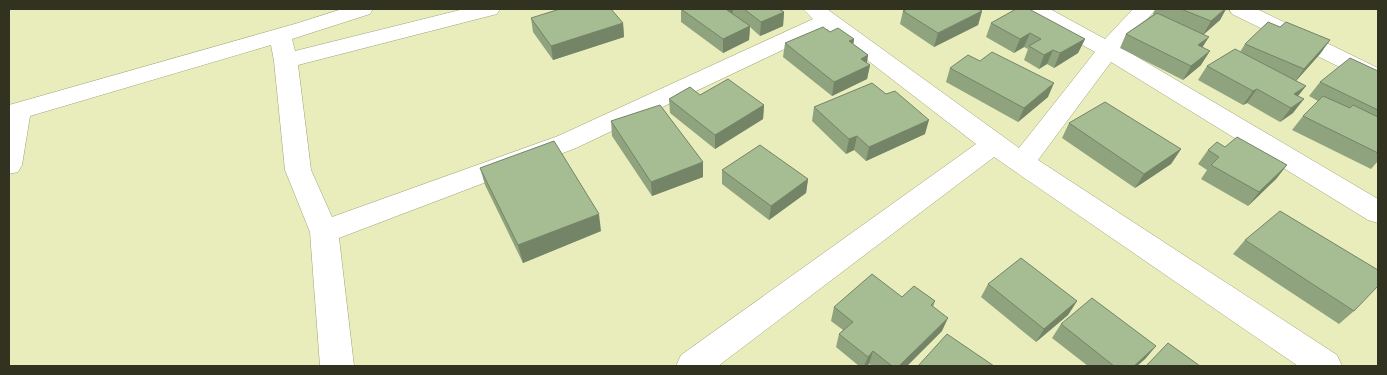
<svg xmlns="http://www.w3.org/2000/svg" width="1387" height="375" font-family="'DejaVu Sans',sans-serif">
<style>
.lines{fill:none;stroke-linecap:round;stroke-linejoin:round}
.street-casing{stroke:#a0a375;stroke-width:1}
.street{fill:#fff;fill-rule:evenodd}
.wall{fill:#8fa37e}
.shaded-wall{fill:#748467}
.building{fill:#a6bd93;stroke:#748467}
</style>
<rect width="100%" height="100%" fill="#e9edbb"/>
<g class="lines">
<defs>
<path id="street" d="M342 9H373L370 14 292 39 295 51 464 9H500L497 14 298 65 311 170 332 217 558 136 813 19 803 9H827L1019 148 1095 52 1026 14 1023 9H1050L1105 39 1133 9H1156L1122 48 1378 199V223L1368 220 1111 62 1038 160 1337 355 1342 366H1298L994 157 718 366H676L681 355 976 144 827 29 576 148 339 238 354 366H320L310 232 285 170 274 61 271 45 30 116 22 165 18 172 9 174V105L298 23Z
M1229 9H1257L1378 68V84L1370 82 1232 14Z"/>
</defs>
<!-- street casing -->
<use href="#street" class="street-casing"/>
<!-- street -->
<use href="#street" class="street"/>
</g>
<!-- wall -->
<path class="wall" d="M681 9H779L784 12 783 26 760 36 750 27 749 40 723 53 681 22Z
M1155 9H1226L1220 20 1204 34 1201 65 1183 80 1120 48 1126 34 1154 14H1153Z
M903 11H982L978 25 934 47 900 24Z
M531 18 623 23 624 37 553 60 533 32Z
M991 23 1085 39 1078 53 1054 68 1047 64 1039 69 1024 60 1028 49 1024 47 1014 53 986 37Z
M1280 27 1330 40 1320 54 1296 81 1298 96 1293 113 1280 122 1247 103 1243 105 1198 80 1207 66 1240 52 1245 44Z
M830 32 854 39 853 44 868 55 867 63 870 65 867 79 832 96 783 57 785 43Z
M950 68 1048 97 1018 122 946 82Z
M1378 71V161L1371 169 1292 130 1303 116 1318 101 1309 96 1320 82Z
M700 95 764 105 763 119 715 149 670 113 669 99Z
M814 107 925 134 866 161 854 150 846 154 812 121Z
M611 121 703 162V177L652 196 612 136Z
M1069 123 1181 149 1171 164 1135 188 1062 138Z
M1225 147 1287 165 1276 179 1248 206 1201 179 1207 170 1198 164 1208 150Z
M480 168 601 231 523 263 485 185Z
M722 170 808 179 806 193 769 220 722 184Z
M1245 240 1354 311 1339 324 1233 254Z
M988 284 1077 301 1068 315 1036 342 981 297Z
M902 297 935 301 933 307 942 331 907 366H872L869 364 867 366H859L836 347 839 334 843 330 831 321 834 307Z
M1061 324 1156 346 1145 359 1137 366H1088L1052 338Z"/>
<!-- shaded-wall -->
<path class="shaded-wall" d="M730 9H733L732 21 727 10Z
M1225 9H1226L1220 20 1203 35 1211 21Z
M982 11 978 25 934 47 938 33Z
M784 12 783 26 760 36 761 22Z
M623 23 624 37 553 60 551 46Z
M750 26 749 40 723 53V39Z
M1030 33 1024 47 1014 53 1020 39Z
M1209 37 1200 51 1198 45Z
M854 39 852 53 849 41Z
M1085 39 1078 53 1054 68 1060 53Z
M1330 40 1320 54 1294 83 1304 69Z
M1053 50 1047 64 1039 69 1044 55Z
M1210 51 1201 65 1183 80 1191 66Z
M868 55 866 67 870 65 867 79 832 96 834 82 861 59Z
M1054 83 1048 97 1018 122 1024 108Z
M1306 86 1295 100 1294 94Z
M1257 89 1247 103 1243 105 1253 91Z
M1304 99 1293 113 1280 122 1291 108Z
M764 105 763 119 715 149V135Z
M929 120 925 134 866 161 869 147Z
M857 136 854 150 846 154 849 139Z
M1181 149 1171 164 1135 188 1144 174Z
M703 162V177L652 196 651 182Z
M1287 165 1276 179 1248 206 1259 192Z
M808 179 806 193 769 220 771 206Z
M599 214 601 231 523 263 518 245Z
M1077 301 1068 315 1036 342 1044 329Z
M948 318 942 331 907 366H899Z
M1156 346 1145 359 1137 366H1134Z
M873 351 869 364 867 366H864L868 357Z"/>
<!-- building -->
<path class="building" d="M560 9H611L623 23 551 46 531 18Z
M681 9H730L727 10 750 26 723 39Z
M744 9H779L784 12 761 22Z
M908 9H978L982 11 938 33 903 11Z
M1016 9H1029L1085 39 1060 53 1053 50 1044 55 1029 46 1041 39 1030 33 1020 39 991 23Z
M1181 9H1225L1211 21Z
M1157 13 1209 37 1198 45 1210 51 1191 66 1126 34Z
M1268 22 1280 27 1286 22 1330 40 1304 69 1245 44Z
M823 27 830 32 838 28 854 39 849 41 868 55 861 59 870 65 834 82 785 43Z
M1235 49 1306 86 1294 94 1304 99 1291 108 1257 89 1253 91 1207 66Z
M992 52 1054 83 1024 108 950 68 968 55 980 61Z
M1350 58 1378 71V110L1320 82Z
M728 79 764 105 715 135 669 99 690 87 700 95Z
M872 83 886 94 895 91 929 120 869 147 857 136 849 139 814 107Z
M1323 96 1350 108 1353 105 1378 117V153L1303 116Z
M1105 102 1181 149 1144 174 1069 123Z
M660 105 703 162 651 182 611 121Z
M1237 137 1287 165 1259 192 1211 165 1219 157 1208 150 1217 142 1225 147Z
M554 141 599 214 518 245 480 168Z
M760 145 808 179 771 206 722 170Z
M1280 211 1378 270V286L1354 311 1245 240Z
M1021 258 1077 301 1044 329 988 284Z
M872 274 902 297 914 286 935 301 931 305 948 318 899 366H892L873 351 868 357 839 334 853 322 834 307Z
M1092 298 1156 346 1134 366H1114L1061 324Z
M947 334 994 366H918Z
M1168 343 1200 366H1146Z"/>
<!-- border -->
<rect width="1387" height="375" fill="none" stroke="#31321f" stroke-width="20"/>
</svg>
